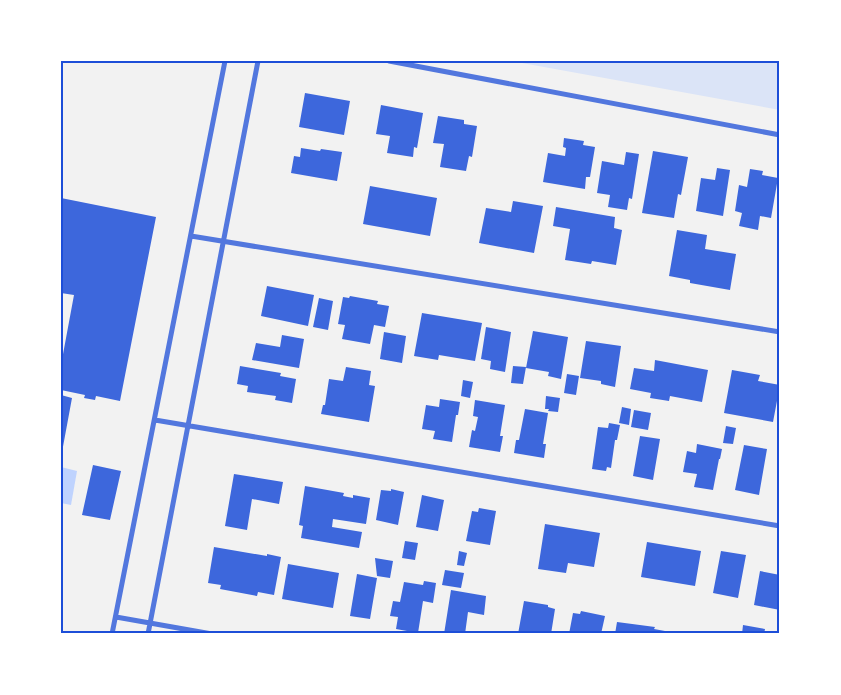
<svg xmlns="http://www.w3.org/2000/svg" width="841" height="695" font-family="'Exo 2',sans-serif">
<style>
.green{fill:#dbe4f7}
.water{fill:#bfd3fe}
.building{fill:#3d67dc}
.lines{fill:none;stroke-linecap:round;stroke-linejoin:round}
.minor{stroke:#5277de;stroke-width:5}
.neatline{fill:none;stroke:#1d4ed8;stroke-width:2}
</style>
<rect width="100%" height="100%" fill="#f2f2f2"/>
<!-- green -->
<path class="green" d="M511 61H780V110Z"/>
<!-- water -->
<path class="water" d="M61 467 77 471 71 505 61 503Z"/>
<!-- building -->
<path class="building" d="M305 93 350 101 344 135 299 127Z
M381 105 423 113 417 148 414 147 413 157 387 153 390 136 376 134Z
M438 116 464 120V124L477 126 472 157 469 156 466 171 440 167 444 144 433 143Z
M564 138 584 141 583 145 595 147 590 177H586L585 189 543 182 548 153 565 156 566 148 563 147Z
M301 148 320 151 321 149 342 152 337 181 291 173 294 156 300 157Z
M653 151 688 157 681 195 678 194 674 218 642 213Z
M626 152 639 154 632 199 629 198 627 210 608 207 610 195 597 193 602 161 624 165Z
M717 168 730 170 723 216 696 211 701 178 715 180Z
M750 169 763 171 762 175 778 178 771 218 760 216 758 230 739 226 742 213 735 211 739 185 747 187Z
M370 186 437 198 430 236 363 224Z
M61 198 156 217 120 401 96 396 95 400 84 398 85 395 61 390V365L74 295 61 293Z
M513 201 543 206 534 253 479 243 486 208 511 212Z
M556 207 615 217 614 228 622 230 616 265 592 261 591 264 565 260 570 229 553 226Z
M677 230 707 235 705 249 736 254 730 290 690 283V280L669 276Z
M267 286 314 295 308 326 261 316Z
M350 296 378 301 377 304 389 306 385 327 374 325 370 344 342 339 345 325 338 324 343 297 349 298Z
M319 298 333 301 328 330 313 327Z
M422 313 482 323 475 361 439 355 438 360 414 356Z
M486 327 511 332 505 372 490 369 491 361 481 359Z
M533 331 568 337 561 379 548 376 549 372 526 368Z
M384 332 406 336 402 363 380 359Z
M282 335 304 339 299 368 252 360 256 343 280 347Z
M586 341 621 346 615 387 601 384V381L580 378Z
M655 360 708 370 702 402 670 396 669 401 650 398 651 393 630 389 634 368 654 371Z
M240 366 281 373 280 376 296 379 292 403 275 400 276 396 247 392 248 386 237 384Z
M513 366 526 367 523 384 511 383Z
M346 367 371 371 369 385 375 386 369 422 321 414 323 405H325L329 379 343 381Z
M732 370 760 375 758 381 780 385 773 422 724 413Z
M567 374 579 376 576 395 564 393Z
M463 380 473 382 470 398 461 396Z
M61 395 72 398 62 452H61Z
M546 396 560 398 558 412 548 411 549 409H545Z
M440 399 460 402 458 415H456L452 442 433 439 435 431 422 429 426 405 439 407Z
M475 400 505 405 500 436H503L500 452 469 447 472 430 475 431 478 417 473 416Z
M622 407 631 409 629 425 619 423Z
M525 409 548 413 543 444H546L544 458 514 453 516 440H519Z
M634 410 651 413 648 430 631 427Z
M609 423 620 425 617 440H615L611 468 607 467 606 471 592 469 598 427 608 428Z
M726 426 736 428 733 444 723 443Z
M640 436 660 439 653 480 633 476Z
M697 444 722 449 720 459H719L713 490 694 487 697 474 683 472 687 451 696 453Z
M744 445 767 449 759 495 735 490Z
M93 465 121 471 110 520 82 515Z
M234 474 283 482 279 504 252 499 247 530 225 526Z
M305 486 344 493 343 496 353 498V495L370 498 366 524 333 519 332 527 362 532 359 548 301 538 303 526 299 525Z
M391 489 404 492 398 525 376 520 381 490 391 491Z
M422 495 444 500 438 531 416 527Z
M479 508 496 511 490 545 466 541 472 511 478 512Z
M545 524 600 533 594 567 568 563 566 573 538 569Z
M405 541 418 543 415 560 402 558Z
M647 542 701 551 695 586 641 577Z
M214 547 267 556V554L281 557 274 595 258 592 257 596 220 589 221 585 208 583Z
M459 551 467 553 464 566 457 565Z
M721 551 746 555 738 598 713 593Z
M375 558 393 561 390 578 377 576Z
M288 564 339 573 333 608 282 599Z
M445 570 464 573 461 588 442 585Z
M760 571 780 575V610L754 605Z
M357 574 377 578 370 619 350 616Z
M424 581 436 583 433 603 423 601 418 633 396 629 398 617 390 616 393 601 400 602 404 582 423 585Z
M451 590 486 596 484 615 468 612 465 634H444Z
M524 601 548 605V607L555 609 551 634H518Z
M581 611 605 616 601 634H569L573 613 580 614Z
M617 622 655 627 654 629 665 631 664 634H615Z
M743 625 765 629 764 634H742Z"/>
<g class="lines">
<!-- minor -->
<path class="minor" d="M389 61 780 135
M191 236 780 332
M155 420 780 526
M116 617 212 634
M112 634 225 61
M148 634 258 61"/>
</g>
<!-- border -->
<rect width="841" height="695" fill="none" stroke="#ffffff" stroke-width="125"/>
<rect x="62" y="62" width="716" height="570" class="neatline"/>
</svg>
